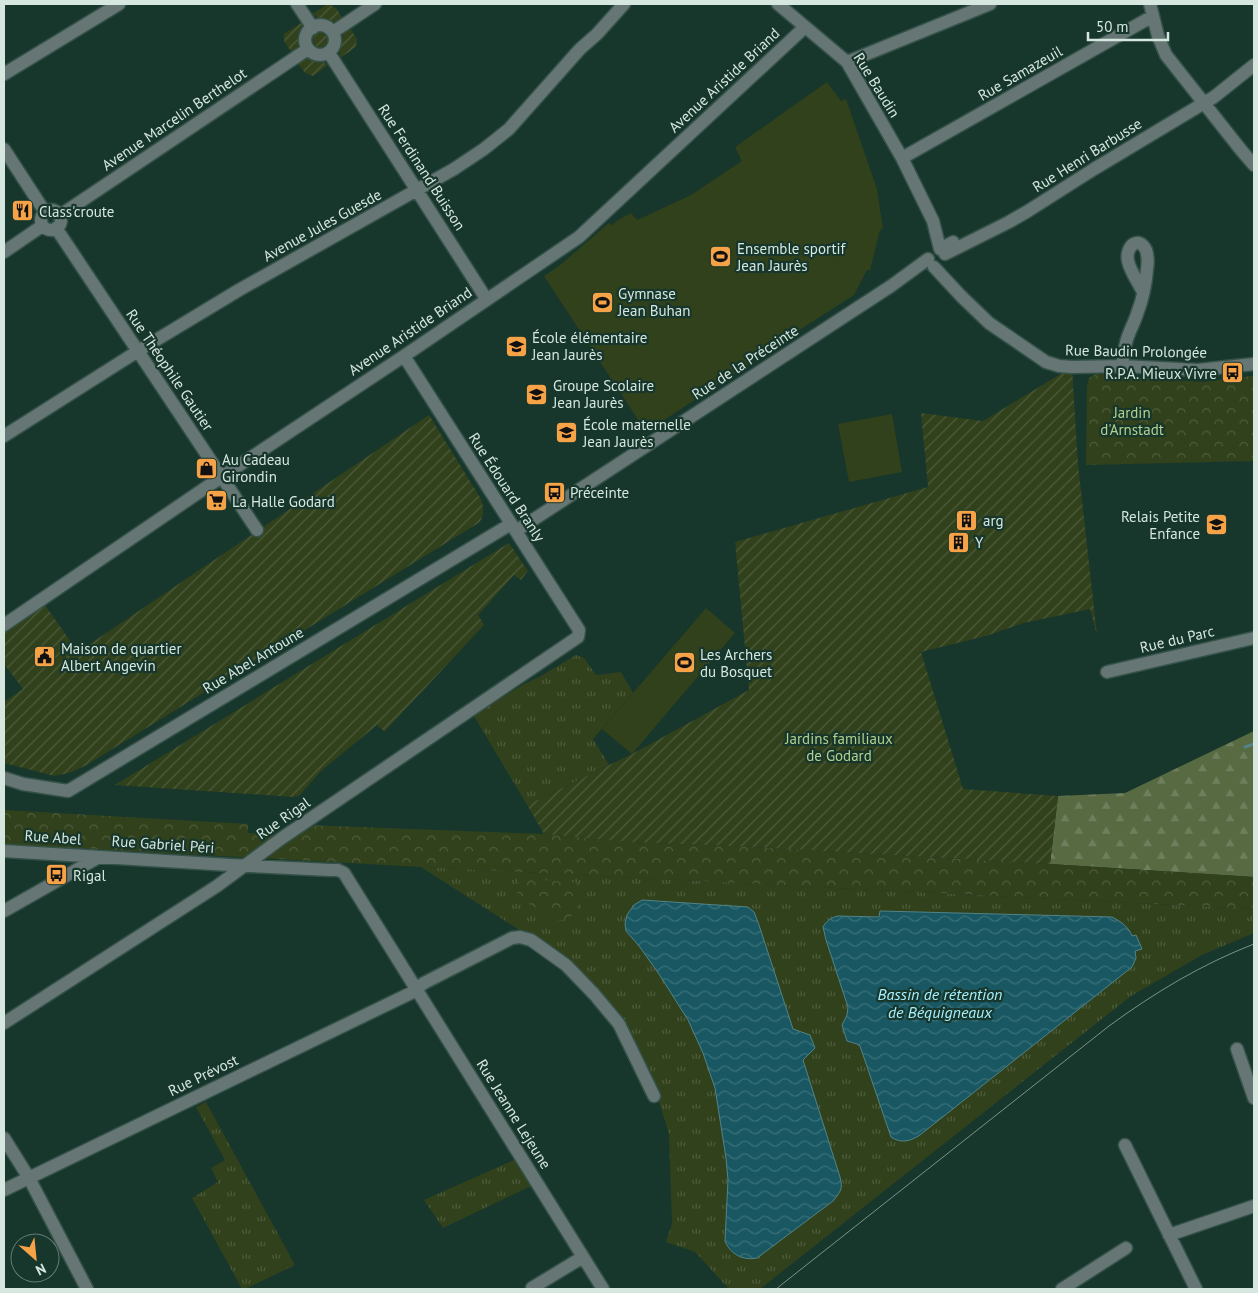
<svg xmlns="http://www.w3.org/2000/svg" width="1258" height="1293" font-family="'PT Sans',sans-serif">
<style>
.grass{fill:url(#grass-tufts)}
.forest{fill:url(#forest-firs)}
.park{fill:url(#park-crowns)}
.garden{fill:url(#garden-furrows)}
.pitch{fill:#31411b}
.water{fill:url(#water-waves);stroke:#518388}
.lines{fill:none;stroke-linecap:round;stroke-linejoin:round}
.stream{stroke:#518388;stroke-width:3}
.minor-casing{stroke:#355249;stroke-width:15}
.minor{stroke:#667675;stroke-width:12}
.tram{stroke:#7b938a;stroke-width:1}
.labels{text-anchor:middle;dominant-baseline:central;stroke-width:4.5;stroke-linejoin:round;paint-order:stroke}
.street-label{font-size:15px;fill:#d5e7df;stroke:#17362c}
.poi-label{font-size:15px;fill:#d5e7df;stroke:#17362c;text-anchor:start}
.park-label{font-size:15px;fill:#b3d08e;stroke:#17362c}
.water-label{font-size:16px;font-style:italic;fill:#a6f0ff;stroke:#17362c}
</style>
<defs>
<pattern id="grass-tufts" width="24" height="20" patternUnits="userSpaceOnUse" patternTransform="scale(1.25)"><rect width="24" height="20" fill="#31411b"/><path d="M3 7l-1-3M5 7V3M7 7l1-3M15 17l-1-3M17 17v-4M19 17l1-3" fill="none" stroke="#4e5c3c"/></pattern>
<pattern id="forest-firs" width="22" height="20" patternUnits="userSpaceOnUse" patternTransform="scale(1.25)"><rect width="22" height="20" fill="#586a42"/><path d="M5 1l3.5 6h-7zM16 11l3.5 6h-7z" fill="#6f7f5d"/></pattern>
<pattern id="park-crowns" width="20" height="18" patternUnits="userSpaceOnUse" patternTransform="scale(1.25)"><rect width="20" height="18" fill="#31411b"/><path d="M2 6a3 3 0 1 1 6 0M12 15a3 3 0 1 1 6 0" fill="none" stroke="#4e5c3c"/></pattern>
<pattern id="garden-furrows" width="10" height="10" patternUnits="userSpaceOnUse" patternTransform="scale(1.25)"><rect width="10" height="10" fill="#31411b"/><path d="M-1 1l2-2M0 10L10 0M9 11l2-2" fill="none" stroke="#4e5c3c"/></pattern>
<pattern id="water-waves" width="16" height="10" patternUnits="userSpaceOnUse" patternTransform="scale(1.25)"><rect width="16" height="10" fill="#195863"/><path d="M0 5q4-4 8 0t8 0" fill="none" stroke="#3a7079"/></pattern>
</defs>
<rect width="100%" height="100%" fill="#17362c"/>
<!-- grass -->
<path class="grass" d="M576 655 584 658 596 675 621 672 633 693 593 739 609 765 527 805 474 716 522 685 541 676Z
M421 867 1254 909V933L1202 955 1131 996 760 1289H729L695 1252 666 1242 672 1224 669 1134 652 1079 568 961Z
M206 1102 295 1265 245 1289H242L192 1198 218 1182 211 1168 225 1160 196 1107Z
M514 1160 531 1186 443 1228 424 1200Z"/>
<!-- forest -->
<path class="forest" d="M1254 731V877L1050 864 1058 796 1125 793Z"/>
<!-- park -->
<path class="park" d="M1096 374 1202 382 1251 376 1254 377V461L1086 465 1087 385 1089 378Z
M4 810 248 824V833L279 834 306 825 544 834 628 842 753 847 1050 864 1254 877V909L421 867 4 844Z
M519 878 579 883 577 914 559 921 517 897Z"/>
<!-- garden -->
<path class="garden" d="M328 4 336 8 343 19C334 24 320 21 312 14Z
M302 22C304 32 300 47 292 53L284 41V34Z
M349 27 357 39 356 47 340 58C338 48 341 35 349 27Z
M313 40a8 8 0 1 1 16 0a8 8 0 1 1-16 0Z
M304 58 321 61 328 65 313 76 305 73 297 62Z
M1072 367 1078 464 1097 635 1090 609 1024 623 986 636 921 652 963 789 1058 796 1050 864 753 847 628 842 544 834 527 805 632 754 749 690 735 542 928 487 921 413 983 421Z
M429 415 481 499C484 508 484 514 480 522L85 766 69 773 54 776 4 763V702L23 689 4 664V633L45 605 78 652Z
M509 543 528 571 521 580 514 575 478 615 484 625 386 730 385 732 377 725 321 771 299 796 293 797 115 785Z"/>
<!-- pitch -->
<path class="pitch" d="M827 82 841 101 846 99 877 189 883 229 880 230 870 270H867L854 295 790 336V337L646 432 544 276 559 266 609 223 612 225 618 220 631 213 637 220 691 195 742 161 735 147Z
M892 414 902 472 849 482 838 424Z
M706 608 735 633 632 754 602 729Z"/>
<!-- water -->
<path class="water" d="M642 900 748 907 754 912 758 922 793 1029 810 1035 815 1048 803 1060 840 1177C843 1189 841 1191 833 1201L757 1258C743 1261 730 1254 725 1241L728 1180 726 1158 715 1088 703 1053 688 1020 659 974 639 946 626 931 625 924 627 915 634 905Z
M880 911 1112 917C1120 921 1129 927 1132 936L1136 935 1142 949 1135 951 1136 958 1132 967 920 1135C911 1141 901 1144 891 1137L860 1046 857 1044 847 1041 842 1025 847 1015 848 1007 826 940 823 927C826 921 832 917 838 916L879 917Z"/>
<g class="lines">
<!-- stream -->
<path class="stream" d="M1245 747 1254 744"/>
<defs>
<path id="minor" d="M297 4 313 28
M778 4 847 62 902 158 933 221 940 249 953 242
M1150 4 1158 36 1166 55 1241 150 1254 165
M305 40a15 15 0 1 1 30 0a15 15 0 1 1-30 0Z
M333 32 375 4
M329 53 487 300
M847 62 990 4
M4 74 119 4
M4 149 45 212
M902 158 1153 16
M41 220a10 10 0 1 1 20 0a10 10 0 1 1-20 0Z
M59 216 308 49
M56 228 257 530
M4 252 42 226
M945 254 1009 222 1028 211 1094 169 1214 97 1254 65
M934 267 961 296 989 323 1046 362 1059 366 1072 367 1122 366 1198 370 1254 364
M1122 366C1123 358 1124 350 1126 343 1128 333 1134 324 1137 314 1142 301 1146 283 1147 269 1148 263 1148 256 1146 250 1139 235 1125 246 1128 261 1130 271 1138 282 1143 292
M4 436 138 351 239 290 454 169 484 149 509 129 580 49 597 34 624 4
M516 531 891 286 928 259
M4 625 217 480 404 356 579 237 805 27
M1107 672 1254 638
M4 778 23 784 68 791 511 524
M4 851 230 865 330 870H338L344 873 603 1289
M4 911 99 857
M4 1023 217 886 282 838 578 637 579 630 404 356
M1237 1049 1254 1098
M4 1138 29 1178 87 1289
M1125 1145 1196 1289
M4 1190 411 993 424 983 512 938 520 937 531 940 566 965 594 994 619 1024 654 1096
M1169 1235 1254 1206
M532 1288 583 1257
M1062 1289 1126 1248"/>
</defs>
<!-- minor casing -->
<use href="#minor" class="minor-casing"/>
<!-- minor -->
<use href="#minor" class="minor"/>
<!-- tram -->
<path class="tram" d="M776 1289 1109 1026C1154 993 1202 964 1254 944"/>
</g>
<!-- icons -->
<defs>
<symbol id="restaurant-square" viewBox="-11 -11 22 22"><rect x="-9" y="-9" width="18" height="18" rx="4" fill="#f6a247" stroke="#17362c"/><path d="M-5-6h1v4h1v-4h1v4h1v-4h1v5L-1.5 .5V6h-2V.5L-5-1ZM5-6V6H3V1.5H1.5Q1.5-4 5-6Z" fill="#111"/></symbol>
<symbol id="stadium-square" viewBox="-11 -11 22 22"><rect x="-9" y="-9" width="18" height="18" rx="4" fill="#f6a247" stroke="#17362c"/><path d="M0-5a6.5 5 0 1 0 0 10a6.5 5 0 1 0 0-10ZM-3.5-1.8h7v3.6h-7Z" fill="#111"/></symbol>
<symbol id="school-square" viewBox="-11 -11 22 22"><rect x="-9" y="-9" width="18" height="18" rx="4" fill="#f6a247" stroke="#17362c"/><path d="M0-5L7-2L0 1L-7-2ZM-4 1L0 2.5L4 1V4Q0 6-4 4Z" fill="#111"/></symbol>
<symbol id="bus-square" viewBox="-11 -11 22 22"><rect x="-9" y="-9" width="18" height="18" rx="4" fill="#f6a247" stroke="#17362c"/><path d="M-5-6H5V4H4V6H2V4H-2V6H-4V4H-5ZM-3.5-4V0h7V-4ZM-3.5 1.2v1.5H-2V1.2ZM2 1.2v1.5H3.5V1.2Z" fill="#111"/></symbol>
<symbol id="shop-square" viewBox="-11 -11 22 22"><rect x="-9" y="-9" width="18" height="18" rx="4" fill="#f6a247" stroke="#17362c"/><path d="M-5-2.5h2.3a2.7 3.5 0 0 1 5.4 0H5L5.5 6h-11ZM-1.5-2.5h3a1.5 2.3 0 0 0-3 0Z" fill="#111"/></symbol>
<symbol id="supermarket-square" viewBox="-11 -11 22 22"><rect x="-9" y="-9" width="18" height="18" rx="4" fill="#f6a247" stroke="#17362c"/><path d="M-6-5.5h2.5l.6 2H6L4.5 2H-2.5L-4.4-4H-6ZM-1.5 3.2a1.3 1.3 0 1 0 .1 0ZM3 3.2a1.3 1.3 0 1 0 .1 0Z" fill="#111"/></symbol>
<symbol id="building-square" viewBox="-11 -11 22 22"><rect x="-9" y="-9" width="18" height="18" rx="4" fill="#f6a247" stroke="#17362c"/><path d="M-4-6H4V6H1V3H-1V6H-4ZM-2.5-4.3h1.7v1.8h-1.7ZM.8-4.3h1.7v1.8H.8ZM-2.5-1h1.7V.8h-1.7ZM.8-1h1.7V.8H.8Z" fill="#111"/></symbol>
<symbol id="civic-square" viewBox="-11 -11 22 22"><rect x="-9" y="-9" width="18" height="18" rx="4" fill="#f6a247" stroke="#17362c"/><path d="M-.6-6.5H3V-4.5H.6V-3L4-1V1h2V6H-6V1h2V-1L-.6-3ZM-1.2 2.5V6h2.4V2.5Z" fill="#111"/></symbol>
</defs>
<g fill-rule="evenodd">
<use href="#restaurant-square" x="10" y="198" width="25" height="25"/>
<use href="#stadium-square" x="708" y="244" width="25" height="25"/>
<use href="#stadium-square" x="590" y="290" width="25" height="25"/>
<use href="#school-square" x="504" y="334" width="25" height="25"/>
<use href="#bus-square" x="1220" y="360" width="25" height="25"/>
<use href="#school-square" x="524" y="382" width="25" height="25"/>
<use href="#school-square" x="554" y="420" width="25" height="25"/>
<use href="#shop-square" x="194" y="456" width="25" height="25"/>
<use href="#bus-square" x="542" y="480" width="25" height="25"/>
<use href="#supermarket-square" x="204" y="488" width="25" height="25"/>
<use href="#building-square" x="954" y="508" width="25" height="25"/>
<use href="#school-square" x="1204" y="512" width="25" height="25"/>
<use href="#building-square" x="946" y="530" width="25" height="25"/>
<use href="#civic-square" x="32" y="644" width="25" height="25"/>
<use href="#stadium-square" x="672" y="650" width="25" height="25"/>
<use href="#bus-square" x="44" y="862" width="25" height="25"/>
</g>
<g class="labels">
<!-- street labels -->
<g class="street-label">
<text transform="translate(1020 73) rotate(-30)">Rue Samazeuil</text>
<text transform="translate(724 80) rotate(-43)">Avenue Aristide Briand</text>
<text transform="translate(877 85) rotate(58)">Rue Baudin</text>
<text transform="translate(174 119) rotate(-34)">Avenue Marcelin Berthelot</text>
<text transform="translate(1087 155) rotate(-32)">Rue Henri Barbusse</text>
<text transform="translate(422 167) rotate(57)">Rue Ferdinand Buisson</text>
<text transform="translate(322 225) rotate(-29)">Avenue Jules Guesde</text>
<text transform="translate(410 331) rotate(-34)">Avenue Aristide Briand</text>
<text transform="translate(1136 351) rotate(1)">Rue Baudin Prolongée</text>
<text transform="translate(745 362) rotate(-33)">Rue de la Préceinte</text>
<text transform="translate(170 370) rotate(56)">Rue Théophile Gautier</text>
<text transform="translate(507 487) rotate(57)">Rue Édouard Branly</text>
<text transform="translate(1177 639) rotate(-13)">Rue du Parc</text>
<text transform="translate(253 660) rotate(-31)">Rue Abel Antoune</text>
<text transform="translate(283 818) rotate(-35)">Rue Rigal</text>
<text transform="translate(53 837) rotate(4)">Rue Abel</text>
<text transform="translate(163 844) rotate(4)">Rue Gabriel Péri</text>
<text transform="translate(203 1075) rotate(-26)">Rue Prévost</text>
<text transform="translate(514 1114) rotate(58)">Rue Jeanne Lejeune</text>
</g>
<!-- poi labels -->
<g class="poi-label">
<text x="39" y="211">Class'croute</text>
<text x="737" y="248">Ensemble sportif<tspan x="737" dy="17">Jean Jaurès</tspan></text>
<text x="618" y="293">Gymnase<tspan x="618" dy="17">Jean Buhan</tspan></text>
<text x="532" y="337">École élémentaire<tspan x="532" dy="17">Jean Jaurès</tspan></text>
<text x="1217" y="373" text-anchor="end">R.P.A. Mieux Vivre</text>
<text x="553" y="385">Groupe Scolaire<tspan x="553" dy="17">Jean Jaurès</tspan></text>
<text x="583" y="424">École maternelle<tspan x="583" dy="17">Jean Jaurès</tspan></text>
<text x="222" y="459">Au Cadeau<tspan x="222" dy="17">Girondin</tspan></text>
<text x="570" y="492">Préceinte</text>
<text x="232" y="501">La Halle Godard</text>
<text x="1200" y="516" text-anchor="end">Relais Petite<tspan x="1200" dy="17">Enfance</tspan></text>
<text x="983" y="520">arg</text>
<text x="975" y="542">Y</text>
<text x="61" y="648">Maison de quartier<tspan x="61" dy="17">Albert Angevin</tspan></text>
<text x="700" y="654">Les Archers<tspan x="700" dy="17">du Bosquet</tspan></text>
<text x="73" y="875">Rigal</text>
</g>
<!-- park labels -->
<g class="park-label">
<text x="1132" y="412">Jardin<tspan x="1132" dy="17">d'Arnstadt</tspan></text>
<text x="839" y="738">Jardins familiaux<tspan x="839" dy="17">de Godard</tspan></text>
</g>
<!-- water labels -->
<g class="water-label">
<text x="940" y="994">Bassin de rétention<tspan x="940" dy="18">de Béquigneaux</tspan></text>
</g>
</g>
<!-- border -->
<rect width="1258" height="1293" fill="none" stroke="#d5e7df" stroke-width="10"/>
<!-- north arrow -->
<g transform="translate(35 1258) rotate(153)"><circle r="24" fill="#17362c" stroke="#637d74"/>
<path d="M0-4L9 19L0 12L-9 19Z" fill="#f6a247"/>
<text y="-8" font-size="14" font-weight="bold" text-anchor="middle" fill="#d5e7df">N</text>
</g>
<!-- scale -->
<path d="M1088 32v8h80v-8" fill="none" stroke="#d5e7df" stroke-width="2.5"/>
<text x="1096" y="32" font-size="15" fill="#d5e7df" stroke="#17362c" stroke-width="4" paint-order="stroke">50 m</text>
</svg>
